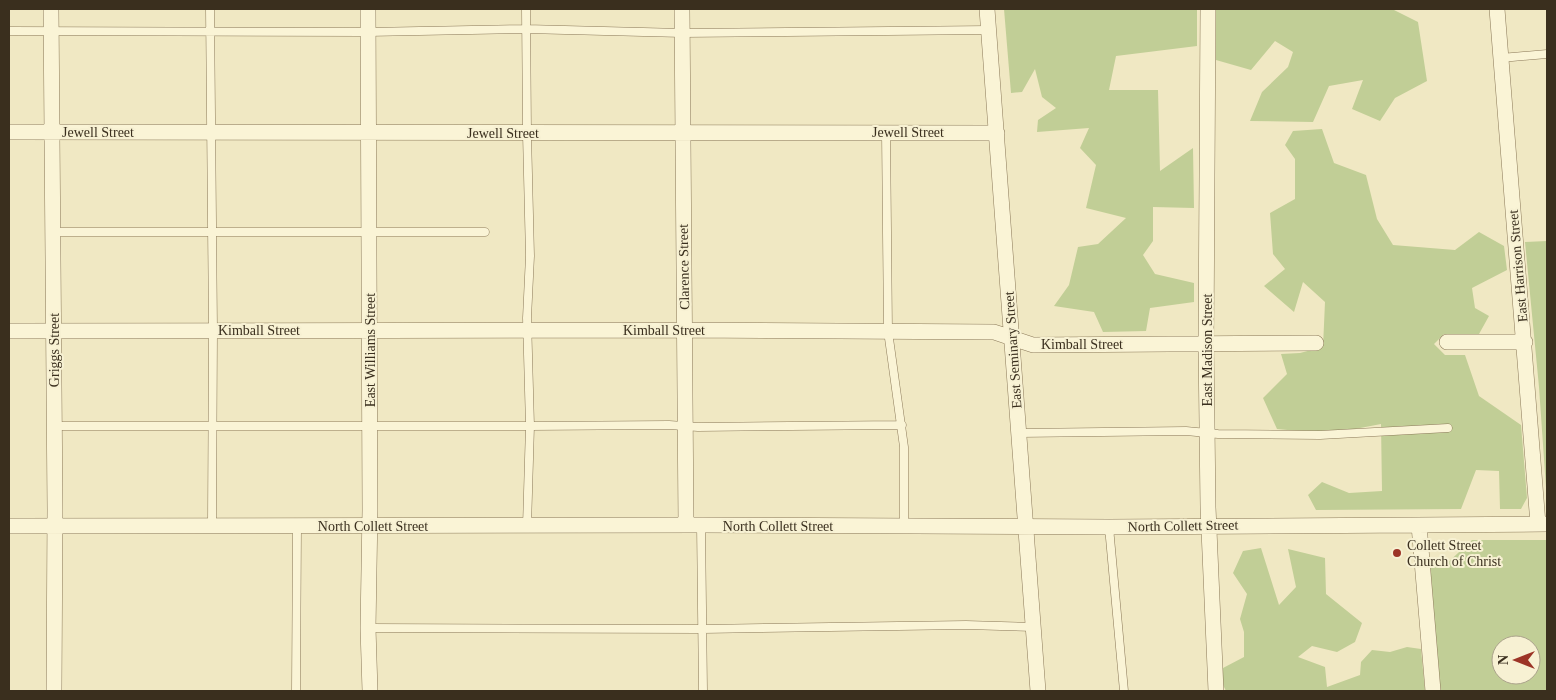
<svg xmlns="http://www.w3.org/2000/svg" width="1556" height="700" font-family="Georgia,serif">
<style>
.green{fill:#c1ce96;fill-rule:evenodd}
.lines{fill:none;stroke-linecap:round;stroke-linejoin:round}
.lane-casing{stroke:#8b7959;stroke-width:9}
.street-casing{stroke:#8b7959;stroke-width:16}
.lane{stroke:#faf4d6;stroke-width:8}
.street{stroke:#faf4d6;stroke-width:15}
.poi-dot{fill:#9c3426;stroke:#f7f1d3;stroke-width:2}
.labels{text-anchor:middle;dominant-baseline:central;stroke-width:4;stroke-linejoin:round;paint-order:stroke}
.street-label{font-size:14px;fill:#3a2f1e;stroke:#f7f1d3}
.poi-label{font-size:14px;fill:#3a2f1e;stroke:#f7f1d3;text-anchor:start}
</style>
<rect width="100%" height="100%" fill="#f0e8c3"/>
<!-- green -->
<path class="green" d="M1004 9H1197V46L1116 56 1109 90H1158L1160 171 1193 148 1194 208 1153 207V241L1143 255 1155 274 1194 283V302L1150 308 1146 331 1103 332 1094 312 1054 306 1069 285 1078 247 1098 244 1126 218 1086 208 1096 165 1080 148 1089 128 1037 132 1038 120 1056 108 1042 97 1035 69 1022 92 1011 93Z
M1216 9H1392L1418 22 1427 81 1395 98 1380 121 1352 109 1363 80 1329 86 1313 122 1250 121 1262 92 1288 67 1293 52 1275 41 1251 70 1216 60Z
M1322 129 1334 163 1366 175 1377 219 1393 245 1455 250 1479 232 1504 246 1507 270 1472 288 1475 308 1489 316 1479 334H1444L1434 344 1445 355H1465L1479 396 1521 425 1527 498 1521 509H1500L1499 471 1476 470 1461 509 1316 510 1308 495 1322 482 1349 493 1382 491 1381 424 1329 434 1277 429 1263 398 1287 374 1281 354 1300 353 1323 347 1325 302 1303 282 1294 312 1264 286 1285 269 1273 254 1270 213 1295 199V159L1285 145 1293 131Z
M1547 241V502L1539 387 1525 242Z
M1472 540H1547V691H1440L1429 563 1444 566ZM1501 645H1531V675H1501Z
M1261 548 1279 605 1296 587 1288 549 1325 558 1326 594 1362 623 1355 642 1337 652 1312 646 1298 657 1325 667 1327 687 1360 675 1361 662 1372 650 1390 652 1407 647 1421 649 1425 691H1226L1222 683 1223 668 1244 657V632L1240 619 1247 594 1233 573 1243 551Z"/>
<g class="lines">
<defs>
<path id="lane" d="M210 9 213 330 212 525
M526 9 527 134 530 256 527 318 530 426 527 526
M9 31 368 32 526 29 682 33 989 30
M1501 58 1547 54
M886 132 888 331 904 447V526
M53 232H485
M54 426H530L669 425 698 427 902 425
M1019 433 1186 431 1218 434 1320 435 1448 428
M701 525 703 691
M1109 527 1124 691
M368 628 703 629 966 625 1033 627
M296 691 297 526"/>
<path id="street" d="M51 9 55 509 54 691
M368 9 370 510 368 628 370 691
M682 9 686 525
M987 9 1038 691
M1208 9 1206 344 1208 507 1216 691
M1497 9 1538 524
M9 132 997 133
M9 331 685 330 994 332 1033 345 1316 343
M1447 342H1525
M1419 525 1433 691
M9 526 701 525 1109 527 1547 524"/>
</defs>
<!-- lane casing -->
<use href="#lane" class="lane-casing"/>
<!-- street casing -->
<use href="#street" class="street-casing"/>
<!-- lane -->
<use href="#lane" class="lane"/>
<!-- street -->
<use href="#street" class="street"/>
</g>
<!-- markers -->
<circle class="poi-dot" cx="1397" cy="553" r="5"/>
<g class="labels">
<!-- street labels -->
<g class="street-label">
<text x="98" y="132">Jewell Street</text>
<text x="908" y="132">Jewell Street</text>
<text x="503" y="133">Jewell Street</text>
<text transform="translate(1518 266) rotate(-95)">East Harrison Street</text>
<text transform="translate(684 267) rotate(-91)">Clarence Street</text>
<text x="259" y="330">Kimball Street</text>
<text x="664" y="330">Kimball Street</text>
<text x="1082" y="344">Kimball Street</text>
<text transform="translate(54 350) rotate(-90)">Griggs Street</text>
<text transform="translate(370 350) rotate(-90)">East Williams Street</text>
<text transform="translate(1013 350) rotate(-94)">East Seminary Street</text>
<text transform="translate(1207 350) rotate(-90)">East Madison Street</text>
<text x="373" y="526">North Collett Street</text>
<text x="778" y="526">North Collett Street</text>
<text transform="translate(1183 526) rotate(-1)">North Collett Street</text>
</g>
<!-- poi labels -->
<g class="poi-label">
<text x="1407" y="545">Collett Street<tspan x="1407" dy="16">Church of Christ</tspan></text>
</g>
</g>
<!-- border -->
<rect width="1556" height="700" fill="none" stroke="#3a2f1e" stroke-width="20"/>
<!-- north arrow -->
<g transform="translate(1516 660) rotate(270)"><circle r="24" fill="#f7f1d3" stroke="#aba38b"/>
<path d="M0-4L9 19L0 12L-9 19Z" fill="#9c3426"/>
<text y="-8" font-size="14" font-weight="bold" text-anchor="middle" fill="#3a2f1e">N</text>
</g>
</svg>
